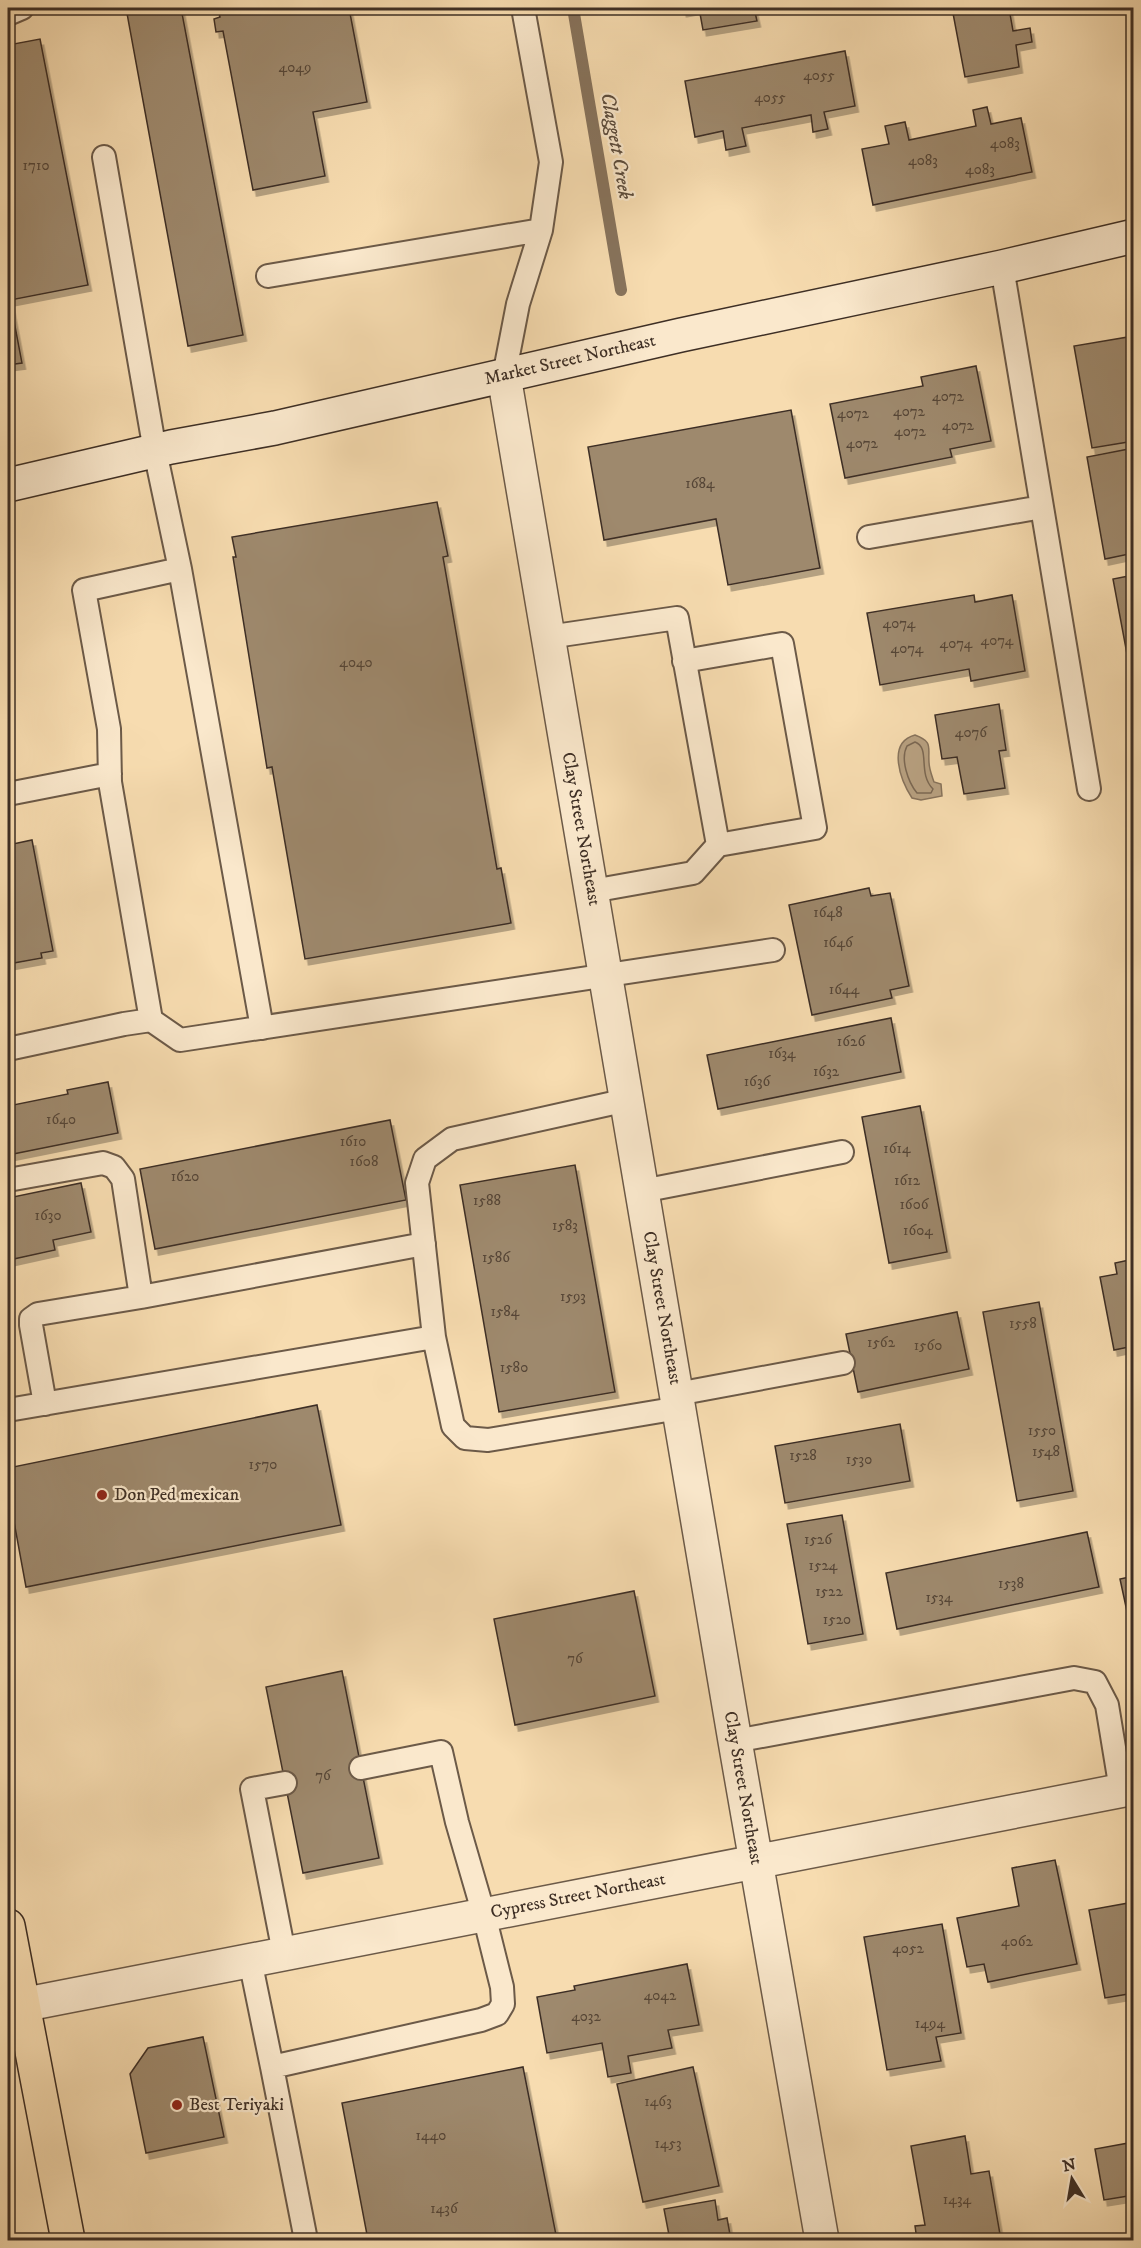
<svg xmlns="http://www.w3.org/2000/svg" width="1141" height="2248" font-family="'IM FELL DW Pica',serif">
<style>
.water{fill:#b8a181;stroke:#87735c;stroke-width:1.5}
.lines{fill:none;stroke-linecap:round;stroke-linejoin:round}
.shore{stroke:#7b6853;stroke-width:1.5}
.stream{stroke:#87735c;stroke-width:12}
.building{fill:#9e896d;stroke:#3e2f25;stroke-width:1.5;filter:url(#shadow)}
.lane-casing{stroke:#6c5a48;stroke-width:26}
.street-casing{stroke:#6c5a48;stroke-width:36}
.secondary-casing{stroke:#3e2f25;stroke-width:36}
.primary-casing{stroke:#3e2f25;stroke-width:36}
.lane{stroke:#fae8cc;stroke-width:22}
.street{stroke:#fae8cc;stroke-width:33}
.secondary{stroke:#fae8cc;stroke-width:33}
.primary{stroke:#f7dcb0;stroke-width:33}
.poi-dot{fill:#8f2418;stroke:#fae8cc;stroke-width:2}
.labels{text-anchor:middle;dominant-baseline:central;stroke-width:4.5;stroke-linejoin:round;paint-order:stroke}
.number-label{font-size:15px;fill:#564637}
.street-label{font-size:18px;fill:#3e2f25;stroke:#fae8cc}
.poi-label{font-size:18px;fill:#3e2f25;stroke:#fae8cc;text-anchor:start}
.water-label{font-size:20px;font-style:italic;fill:#5c4c3c;stroke:#fae8cc}
</style>
<defs>
<filter id="shadow"><feDropShadow dx="3.5" dy="6" stdDeviation="0" flood-color="#0004"/></filter>
</defs>
<rect width="100%" height="100%" fill="#f7dcb0"/>
<filter id="stains"><feTurbulence type="fractalNoise" baseFrequency=".00333" numOctaves="4"/><feColorMatrix values="0 0 0 0 .2 0 0 0 0 .09 0 0 0 0 .02 0 0 0 .5 -.17"/></filter>
<radialGradient id="worn" r=".72"><stop offset=".6" stop-color="#630" stop-opacity="0"/><stop offset="1" stop-color="#630" stop-opacity=".3"/></radialGradient>
<!-- water -->
<path class="water" d="M915 735C933 742 928 746 929 762 929 769 932 776 934 782L941 784 942 796 921 800 912 798C901 781 886 743 915 735Z"/>
<g class="lines">
<!-- shore -->
<path class="shore" d="M915 742C931 748 917 773 933 789L931 793H917C908 782 900 759 907 746Z"/>
<!-- stream -->
<path class="stream" d="M573 8 621 290"/>
</g>
<!-- building -->
<path class="building" d="M126 8H181L243 335 188 346Z
M218 8H349L367 102 313 112 325 176 253 190 223 31 216 32 214 19 220 17Z
M682 8H754L757 21 703 30 699 8 683 11Z
M952 8H1009L1013 31 1030 28 1032 42 1016 45 1019 67 965 77Z
M40 39 88 285 10 300 22 363 8 365V45Z
M845 51 855 106 824 112 828 129 813 132 811 115 742 128 746 146 726 150 723 131 695 137 685 81Z
M987 107 991 124 1021 118 1032 172 873 205 862 149 889 144 885 126 905 122 909 140 976 126 973 110Z
M1134 336V441L1092 448 1074 346Z
M976 366 991 441 950 449 952 457 845 478 830 404 923 386 921 377Z
M791 410 820 568 728 585 716 519 604 540 588 447Z
M1134 448V553L1105 559 1087 457Z
M437 502 448 556 443 557 497 869 501 868 511 923 305 959 272 767 267 768 233 557H236L232 537Z
M1134 575V680L1132 681 1113 579Z
M974 595 975 602 1012 595 1025 671 971 681 969 669 880 685 867 613Z
M999 704 1006 750 999 751 1005 788 964 794 957 757 942 759 935 715Z
M32 840 53 951 41 953 42 958 8 964V845Z
M869 888 871 896 890 893 909 986 890 990 892 998 812 1015 789 905Z
M891 1018 901 1072 718 1109 707 1055Z
M108 1082 118 1133 8 1155V1106L68 1094 67 1090Z
M920 1106 947 1252 889 1263 862 1117Z
M390 1120 406 1200 155 1249 140 1169Z
M575 1165 615 1392 499 1412 460 1185Z
M81 1183 91 1232 53 1240 55 1250 9 1260 8 1253V1198Z
M1134 1259V1346L1114 1350 1100 1277 1117 1274 1115 1263Z
M1039 1302 1073 1491 1017 1501 983 1312Z
M957 1312 969 1369 858 1392 846 1334Z
M317 1405 341 1525 26 1587 8 1489V1468Z
M1134 1422V1461L1127 1424Z
M900 1424 910 1481 785 1503 775 1446Z
M842 1515 863 1634 808 1644 787 1524Z
M1087 1532 1099 1587 897 1629 886 1573Z
M1134 1576V1644L1120 1579Z
M634 1591 655 1696 515 1725 494 1619Z
M342 1671 379 1858 303 1873 266 1687Z
M1055 1860 1077 1964 988 1982 984 1964 967 1967 957 1918 1019 1906 1012 1868Z
M1134 1902V1993L1105 1998 1089 1910Z
M942 1924 961 2033 936 2037 941 2061 887 2070 864 1937Z
M687 1964 699 2025 668 2030 672 2048 628 2056 631 2073 608 2077 602 2043 547 2053 537 1997 575 1990 574 1986Z
M203 2037 224 2137 146 2153 130 2074 148 2048Z
M523 2067 557 2240H368L342 2103Z
M693 2067 719 2186 643 2202 617 2084Z
M965 2136 971 2174 989 2171 1001 2240H917L915 2226 925 2225 911 2146Z
M1134 2142V2195L1104 2200 1095 2149Z
M715 2200 718 2220 727 2218 731 2240H640L669 2235 664 2209Z"/>
<g class="lines">
<defs>
<path id="lane" d="M523 8 551 162 541 230
M8 14 22 8
M104 157 155 451 180 569 84 590 109 729 110 782 151 1020
M1002 267 1089 789
M268 276 541 230 518 304 504 376
M869 537 1042 507
M180 569 262 1028
M548 637 677 618 718 845 693 873 592 891
M684 661 782 644 815 828 718 845
M8 794 110 774
M8 1049 124 1024 151 1020 180 1040 773 950
M8 1180 103 1163 114 1167 123 1179 141 1297 424 1244
M642 1191 842 1152
M434 1337 417 1183 425 1159 452 1139 627 1100
M677 1394 843 1363
M45 1404 31 1325V1319L38 1314 141 1297
M8 1410 434 1337 453 1426 465 1438 488 1440 679 1408
M735 1741 1074 1678 1095 1682 1107 1705 1121 1790
M284 1953 252 1789 285 1783
M250 1960 272 2067 481 2020 497 2014 503 2004 502 1987 484 1915 457 1822 441 1752 361 1768
M272 2067 306 2240"/>
<path id="street" d="M504 376 735 1741 822 2240
M22 2005 1134 1788"/>
<path id="secondary" d="M8 485 171 447 275 428 681 335 1002 267 1134 236"/>
<path id="primary" d="M8 1926 68 2240"/>
</defs>
<!-- lane casing -->
<use href="#lane" class="lane-casing"/>
<!-- street casing -->
<use href="#street" class="street-casing"/>
<!-- secondary casing -->
<use href="#secondary" class="secondary-casing"/>
<!-- primary casing -->
<use href="#primary" class="primary-casing"/>
<!-- lane -->
<use href="#lane" class="lane"/>
<!-- street -->
<use href="#street" class="street"/>
<!-- secondary -->
<use href="#secondary" class="secondary"/>
<!-- primary -->
<use href="#primary" class="primary"/>
</g>
<!-- markers -->
<g class="poi-dot">
<circle cx="102" cy="1495" r="6"/>
<circle cx="177" cy="2105" r="6"/>
</g>
<g class="labels">
<!-- number labels -->
<g class="number-label">
<text x="295" y="67">4049</text>
<text x="819" y="75">4055</text>
<text x="770" y="97">4055</text>
<text x="1005" y="143">4083</text>
<text x="923" y="160">4083</text>
<text x="36" y="165">1710</text>
<text x="980" y="169">4083</text>
<text x="948" y="396">4072</text>
<text x="909" y="411">4072</text>
<text x="853" y="413">4072</text>
<text x="958" y="425">4072</text>
<text x="910" y="431">4072</text>
<text x="862" y="443">4072</text>
<text x="700" y="483">1684</text>
<text x="899" y="623">4074</text>
<text x="997" y="640">4074</text>
<text x="956" y="643">4074</text>
<text x="907" y="648">4074</text>
<text x="356" y="662">4040</text>
<text x="971" y="732">4076</text>
<text x="828" y="912">1648</text>
<text x="838" y="942">1646</text>
<text x="844" y="989">1644</text>
<text x="851" y="1041">1626</text>
<text x="782" y="1053">1634</text>
<text x="826" y="1071">1632</text>
<text x="757" y="1081">1636</text>
<text x="61" y="1119">1640</text>
<text x="353" y="1141">1610</text>
<text x="897" y="1148">1614</text>
<text x="364" y="1161">1608</text>
<text x="185" y="1176">1620</text>
<text x="907" y="1180">1612</text>
<text x="487" y="1200">1588</text>
<text x="914" y="1204">1606</text>
<text x="48" y="1215">1630</text>
<text x="565" y="1225">1583</text>
<text x="918" y="1230">1604</text>
<text x="496" y="1257">1586</text>
<text x="573" y="1296">1593</text>
<text x="505" y="1311">1584</text>
<text x="1023" y="1323">1558</text>
<text x="881" y="1342">1562</text>
<text x="928" y="1345">1560</text>
<text x="514" y="1367">1580</text>
<text x="1042" y="1430">1550</text>
<text x="1046" y="1451">1548</text>
<text x="803" y="1455">1528</text>
<text x="859" y="1459">1530</text>
<text x="263" y="1464">1570</text>
<text x="818" y="1539">1526</text>
<text x="823" y="1565">1524</text>
<text x="1011" y="1583">1538</text>
<text x="829" y="1591">1522</text>
<text x="939" y="1597">1534</text>
<text x="837" y="1619">1520</text>
<text x="575" y="1658">76</text>
<text x="323" y="1775">76</text>
<text x="1017" y="1941">4062</text>
<text x="908" y="1948">4052</text>
<text x="660" y="1995">4042</text>
<text x="586" y="2016">4032</text>
<text x="930" y="2023">1494</text>
<text x="658" y="2101">1463</text>
<text x="431" y="2135">1440</text>
<text x="668" y="2143">1453</text>
<text x="957" y="2199">1434</text>
<text x="444" y="2208">1436</text>
</g>
<!-- street labels -->
<g class="street-label">
<text transform="translate(570 360) rotate(-13)">Market Street Northeast</text>
<text transform="translate(581 829) rotate(80)">Clay Street Northeast</text>
<text transform="translate(662 1308) rotate(80)">Clay Street Northeast</text>
<text transform="translate(743 1788) rotate(80)">Clay Street Northeast</text>
<text transform="translate(578 1896) rotate(-11)">Cypress Street Northeast</text>
</g>
<!-- poi labels -->
<g class="poi-label">
<text x="114" y="1495">Don Ped mexican</text>
<text x="189" y="2105">Best Teriyaki</text>
</g>
<!-- water labels -->
<g class="water-label">
<text transform="translate(616 146) rotate(80)">Claggett Creek</text>
</g>
</g>
<!-- margin -->
<rect width="1141" height="2248" fill="none" stroke="#f7dcb0" stroke-width="30"/>
<rect x="9" y="9" width="1123" height="2230" fill="none" stroke="#3e2f25" stroke-width="3"/>
<rect x="15" y="15" width="1111" height="2218" fill="none" stroke="#3e2f25" stroke-width="1.5"/>
<!-- north arrow -->
<g transform="translate(1072 2179) rotate(349)" stroke="#fae8cc" stroke-width="4.5" paint-order="stroke">
<path d="M0-4.5L10 22L0 15L-10 22Z" fill="#3e2f25"/>
<text y="-9" font-size="16" font-weight="bold" text-anchor="middle" fill="#3e2f25">N</text>
</g>
<rect width="100%" height="100%" filter="url(#stains)"/>
<rect width="100%" height="100%" fill="url(#worn)"/>
</svg>
